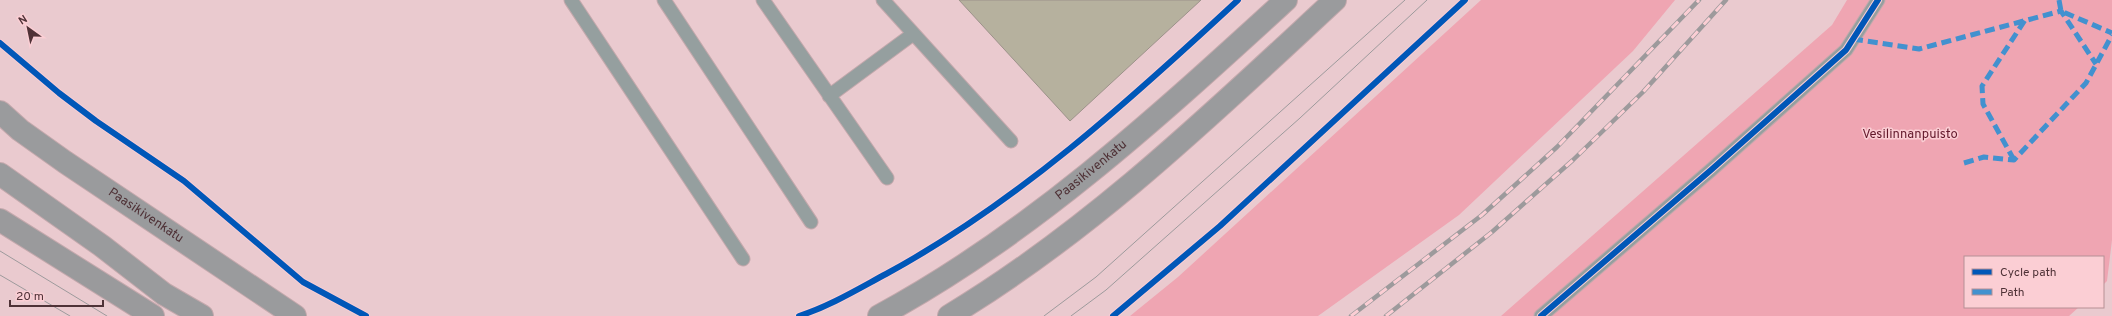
<svg xmlns="http://www.w3.org/2000/svg" width="2112" height="316" font-family="Overpass,sans-serif">
<style>
.green{fill:#efa5b2}
.building{fill:#b6b19e;stroke:#9c928a}
.lines{fill:none;stroke-linecap:round;stroke-linejoin:round}
.service-casing{stroke:#c3a8ac;stroke-width:15}
.primary-casing{stroke:#c3a8ac;stroke-width:24}
.trunk-casing{stroke:#c3a8ac;stroke-width:24}
.service{stroke:#959f9f;stroke-width:13}
.primary{stroke:#9a9b9d;stroke-width:22}
.trunk{stroke:#9a9a9c;stroke-width:22}
.tram{stroke:#9d9a9c;stroke-width:1}
.rail-casing{stroke:#9d9a9c;stroke-width:4.5}
.rail{stroke:#fbced4;stroke-width:3;stroke-dasharray:9;stroke-linecap:butt}
.quiet{stroke:#4291cf;stroke-width:5;stroke-dasharray:10 5;stroke-linecap:butt}
.cycleway-casing{stroke:#fbced4;stroke-width:8}
.cycleway{stroke:#0057b8;stroke-width:6}
.labels{text-anchor:middle;dominant-baseline:central;stroke-width:3;stroke-linejoin:round;paint-order:stroke}
.park-label{font-size:13px;fill:#63182b;stroke:#fbced4}
.street-label{font-size:13px;fill:#4f3237;stroke:#fbced4}
</style>
<rect width="100%" height="100%" fill="#eacacf"/>
<!-- green -->
<path class="green" d="M1481 0H1675L1633 51 1459 215 1318 316H1130L1178 277Z
M1847 0H2112V240L2107 281 2103 285V257H1965V307H2079L2069 316H1501L1832 25Z"/>
<!-- building -->
<path class="building" d="M959 0H1201L1070 121Z"/>
<g class="lines">
<defs>
<path id="service" d="M571 0 743 259
M664 0 811 222
M763 0 887 178
M883 0 1011 141
M829 96 913 34
M1541 316 1711 170 1846 50 1878 0"/>
<g id="primary">
<path id="s1" d="M0 112 20 130 65 162 295 316"/>
<path d="M0 174 102 246 164 294 202 316"/>
<path id="s2" d="M879 316C1031 234 1159 116 1286 0"/>
<path d="M949 316C1092 230 1213 113 1335 0"/>
</g>
<path id="trunk" d="M0 220 153 316"/>
</defs>
<!-- service casing -->
<use href="#service" class="service-casing"/>
<!-- primary casing -->
<use href="#primary" class="primary-casing"/>
<!-- trunk casing -->
<use href="#trunk" class="trunk-casing"/>
<!-- service -->
<use href="#service" class="service"/>
<!-- primary -->
<use href="#primary" class="primary"/>
<!-- trunk -->
<use href="#trunk" class="trunk"/>
<!-- tram -->
<path class="tram" d="M0 251 107 316
M0 275 70 316
M1044 316 1096 277 1405 0
M1071 316 1106 290 1300 118 1427 0"/>
<defs>
<path id="rail" d="M1351 316 1482 215 1557 147 1699 0
M1386 316 1492 232 1573 160 1643 92 1726 0"/>
</defs>
<!-- rail casing -->
<use href="#rail" class="rail-casing"/>
<!-- rail -->
<use href="#rail" class="rail"/>
<!-- quiet -->
<path class="quiet" d="M2059 0 2061 11 2112 33
M1853 39 1919 49 2061 11 2096 64
M2014 160 1983 104 1982 86 2025 20
M1964 163 1984 157 2014 160 2086 83 2112 35"/>
<defs>
<path id="cycleway" d="M0 43 59 93 96 121 184 181 303 282 366 316
M799 316C830 306 858 289 886 274 1017 203 1129 101 1238 0
M1113 316 1220 226 1465 0
M1541 316 1711 170 1846 50 1878 0"/>
</defs>
<!-- cycleway casing -->
<use href="#cycleway" class="cycleway-casing"/>
<!-- cycleway -->
<use href="#cycleway" class="cycleway"/>
</g>
<g class="labels">
<!-- park labels -->
<g class="park-label">
<text x="1910" y="135">Vesilinnanpuisto</text>
</g>
<!-- street labels -->
<g class="street-label">
<text stroke="none"><textPath href="#s2" startOffset="258">Paasikivenkatu</textPath></text>
<text stroke="none"><textPath href="#s1" startOffset="179">Paasikivenkatu</textPath></text>
</g>
</g>
<!-- legend -->
<rect x="1964" y="256" width="140" height="52" fill="#fbced4" stroke="#b69095"/>
<rect x="1972" y="269" width="20" height="6" fill="#0057b8" stroke="#b69095"/>
<text x="2000" y="276" font-size="12" fill="#4f3237">Cycle path</text>
<rect x="1972" y="289" width="20" height="6" fill="#4291cf" stroke="#b69095"/>
<text x="2000" y="296" font-size="12" fill="#4f3237">Path</text>
<!-- north arrow -->
<g transform="translate(28 28) rotate(327)" stroke="#fbced4" stroke-width="3" paint-order="stroke">
<path d="M0-3L7 15L0 10L-7 15Z" fill="#4f3237"/>
<text y="-6" font-size="11" font-weight="bold" text-anchor="middle" fill="#4f3237">N</text>
</g>
<!-- scale -->
<path d="M10 300v6h93v-6" fill="none" stroke="#4f3237" stroke-width="2"/>
<text x="16" y="300" font-size="12" fill="#4f3237" stroke="#fbced4" stroke-width="3" paint-order="stroke">20 m</text>
</svg>
